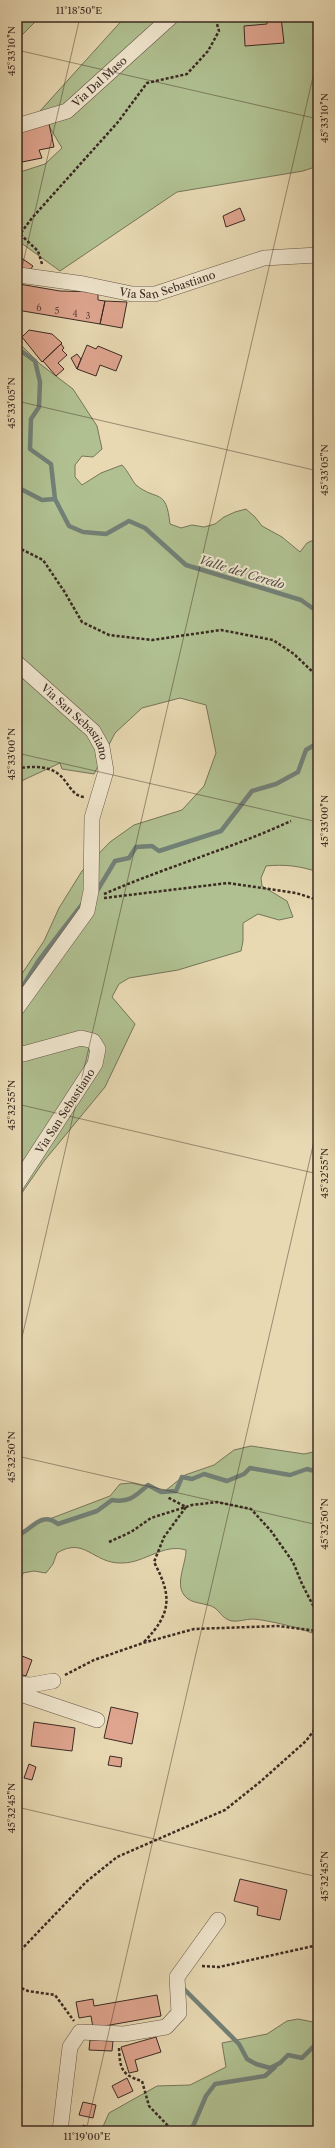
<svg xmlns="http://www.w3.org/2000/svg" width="335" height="2148" font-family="'Libre Caslon Text',serif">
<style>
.green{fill:#b0c091;stroke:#76755a}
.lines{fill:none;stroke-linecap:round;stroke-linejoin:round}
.stream{stroke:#728077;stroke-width:4.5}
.building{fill:#dfa58f;stroke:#3b2a22}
.minor-casing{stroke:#665646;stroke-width:16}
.path{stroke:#3b2a22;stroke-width:2.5;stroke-dasharray:3 2;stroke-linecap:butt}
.minor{stroke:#f0e6ce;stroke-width:15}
.ticks{fill:none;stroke:#3b2a22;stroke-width:1;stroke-opacity:0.45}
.labels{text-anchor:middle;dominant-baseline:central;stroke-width:4;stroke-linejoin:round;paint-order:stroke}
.number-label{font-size:9px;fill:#64493d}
.street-label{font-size:11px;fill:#3b2a22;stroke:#f0e6ce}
.water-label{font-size:12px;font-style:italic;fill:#524e45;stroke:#f0e6ce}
.neatline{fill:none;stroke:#3b2a22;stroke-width:1.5}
.ticks-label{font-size:10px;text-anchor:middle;fill:#3b2a22}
</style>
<rect width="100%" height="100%" fill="#e8d9b3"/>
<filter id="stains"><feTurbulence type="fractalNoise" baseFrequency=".005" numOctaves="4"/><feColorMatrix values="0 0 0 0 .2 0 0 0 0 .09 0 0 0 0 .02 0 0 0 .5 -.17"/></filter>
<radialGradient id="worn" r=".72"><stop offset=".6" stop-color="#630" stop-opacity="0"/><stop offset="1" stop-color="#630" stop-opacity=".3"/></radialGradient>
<!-- green -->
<path class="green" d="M17 17H40L17 40Z
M125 17H227L230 19 318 17V166L303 171 177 192 60 271 17 240V173L45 164 62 148 40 111Z
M17 341 40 364 73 389 97 426 102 449 93 457 82 456 75 465V477L82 485 101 473 122 465C128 471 133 482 136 485 157 502 166 487 170 524L181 528 192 525 204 527 215 524 224 517 235 512 246 509 255 517 262 526 282 537 300 552 307 543 318 538V872C300 866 285 864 266 866L261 878 262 886 287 901 293 917 279 920 258 914 243 923V941L241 951 178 970 129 978 119 984 112 997 135 1024 105 1087 44 1161 17 1200V981L44 941 59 908 82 871 110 842 134 825 182 810 204 786 216 753 206 705 180 698 142 708 115 733 94 774 62 769 60 763 17 783Z
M251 1446 304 1454 318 1451V1636C307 1629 267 1620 253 1619 246 1619 238 1622 232 1621 223 1619 221 1613 215 1608 206 1602 191 1605 184 1595 175 1583 186 1564 186 1550 163 1543 145 1563 122 1563 93 1564 85 1536 57 1553L53 1564 46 1573 34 1571 23 1573 17 1595V1534L31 1526 110 1496 120 1484 132 1483 165 1491 185 1475 214 1465 234 1450Z
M298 2019 318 2023V2122L307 2131H101L109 2113 157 2086 190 2085 226 2067 222 2043 267 2034 287 2021Z"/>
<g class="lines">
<!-- stream -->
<path class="stream" d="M17 348 35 361 40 382 39 407 31 419 30 449 51 464 55 499 69 526 83 532 106 534 129 521 145 528 186 565 301 600 318 612
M17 487 42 500 55 499
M97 891 115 861 129 858 136 847 152 846 159 851 221 831 252 791 276 784 298 772 306 750 316 744 318 745
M17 996 39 960 83 903
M17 1536C32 1530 41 1510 58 1524L97 1511 112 1500C130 1503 135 1496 148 1485L161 1492 176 1491 182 1477 192 1479 204 1474 227 1481 244 1474 250 1468 290 1475 307 1469 318 1472
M183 1988 239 2044 247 2059 256 2064 270 2068 280 2063 288 2055 302 2058 314 2046 318 2048
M191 2131 206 2096 215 2084 265 2076 275 2067"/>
</g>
<!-- building -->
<path class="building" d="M267 17H281L284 43 245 46 244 26 267 24Z
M49 124 54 147 39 150 42 158 17 163V130Z
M240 208 245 220 226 227 223 216Z
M17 255 33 266 28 273 18 268 17 269Z
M19 284 60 291 98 292V300L105 301 100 324 17 310Z
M105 301 127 302 122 328 100 324Z
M29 330 52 334 62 343 42 362 22 337Z
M61 344 64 348 62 350 67 355 58 363 64 369 56 376 43 361Z
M87 345 96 349 98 346 122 356 116 371 100 365 96 376 77 369Z
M77 354 81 359 77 369 71 358Z
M17 1654 32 1660 26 1676 17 1673Z
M111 1707 138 1713 132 1744 104 1738Z
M34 1722 75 1728 72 1751 31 1746Z
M110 1756 122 1758 121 1767 108 1765Z
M29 1764 36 1767 32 1780 24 1778Z
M240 1879 287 1890 280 1920 257 1915 258 1907 234 1901Z
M157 1995 161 2016 93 2028 91 2016 79 2018 76 2002 93 1999 94 2006Z
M156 2037 161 2052 135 2060 138 2071 129 2073 121 2047Z
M90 2040 113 2041 112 2051 89 2050Z
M127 2078 133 2091 118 2098 112 2086Z
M83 2102 96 2105 93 2118 79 2115Z
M83 2125 95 2129V2131H82Z"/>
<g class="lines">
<defs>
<g id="minor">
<path id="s1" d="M17 126 67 111 171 17"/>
<path id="s2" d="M17 278 19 275 84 284 132 294H155L264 258 318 255"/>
<path id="s3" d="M17 663 93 731 102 747 106 771 92 818 91 891 87 911 17 1008"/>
<path d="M17 1051 23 1054 81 1038 93 1041 98 1049 95 1064 17 1184"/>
<path d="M17 1684 31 1685 53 1681"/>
<path d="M17 1693 97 1720"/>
<path d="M60 2131 70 2047 80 2032 124 2034 166 2027 179 2013 177 1977 218 1920"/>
</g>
</defs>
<!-- minor casing -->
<use href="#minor" class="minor-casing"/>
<!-- path -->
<path class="path" d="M42 264 38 251 20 234 32 218 118 122 147 83 187 74 208 51 219 31 215 17
M17 547 43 560 64 591 82 622 109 635 152 640 221 630 273 640 294 654 318 677
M17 768C30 767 46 765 57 773 68 780 71 796 84 797
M104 894C166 867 230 849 291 821
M104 898 228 883 296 893 318 900
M109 1542 131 1532 151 1518 192 1505 217 1502 251 1509 271 1531 293 1562 302 1584 318 1615
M144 1642C172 1613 172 1596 154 1562L164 1537 186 1507 167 1497
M65 1675 94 1660 143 1643 194 1629 278 1626 318 1631
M17 1954 86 1882 117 1857 225 1810 260 1782 306 1741 318 1725
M202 1966 219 1967 318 1945
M17 1986 28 1991 55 1995 74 2021
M119 2048C120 2068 121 2075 142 2081L149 2106 173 2131"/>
<!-- minor -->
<use href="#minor" class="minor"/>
</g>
<!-- ticks -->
<path class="ticks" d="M17 50 318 119M17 289 80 17M17 401 318 471M17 753 318 822M17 1104 318 1174M17 1359 318 55M17 1456 318 1525M17 1807 318 1877M86 2131 318 1124"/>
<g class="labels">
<!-- number labels -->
<g class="number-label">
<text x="39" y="307">6</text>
<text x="57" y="310">5</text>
<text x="75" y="313">4</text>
<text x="88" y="315">3</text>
</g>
<!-- street labels -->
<g class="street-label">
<text stroke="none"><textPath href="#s1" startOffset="96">Via Dal Maso</textPath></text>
<text stroke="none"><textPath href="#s2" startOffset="155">Via San Sebastiano</textPath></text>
<text stroke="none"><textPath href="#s3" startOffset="84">Via San Sebastiano</textPath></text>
<text transform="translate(65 1111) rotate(-57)">Via San Sebastiano</text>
</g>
<!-- water labels -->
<g class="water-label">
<text transform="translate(242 572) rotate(17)">Valle del Ceredo</text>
</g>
</g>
<!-- margin -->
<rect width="335" height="2148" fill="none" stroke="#e8d9b3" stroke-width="44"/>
<rect x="22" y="22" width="291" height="2104" class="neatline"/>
<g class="ticks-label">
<text x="79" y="14">11°18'50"E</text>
<text transform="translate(11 51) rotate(-90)" y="4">45°33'10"N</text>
<text transform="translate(324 118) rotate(-90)" y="4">45°33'10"N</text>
<text transform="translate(11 403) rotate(-90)" y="4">45°33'05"N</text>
<text transform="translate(324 470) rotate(-90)" y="4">45°33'05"N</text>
<text transform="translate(11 754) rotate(-90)" y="4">45°33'00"N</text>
<text transform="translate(324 821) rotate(-90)" y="4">45°33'00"N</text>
<text transform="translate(11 1105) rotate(-90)" y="4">45°32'55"N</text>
<text transform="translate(324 1173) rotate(-90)" y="4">45°32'55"N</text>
<text transform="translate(11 1457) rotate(-90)" y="4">45°32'50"N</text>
<text transform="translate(324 1524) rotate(-90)" y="4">45°32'50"N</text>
<text transform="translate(11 1808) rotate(-90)" y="4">45°32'45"N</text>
<text transform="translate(324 1876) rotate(-90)" y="4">45°32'45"N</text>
<text x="87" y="2140">11°19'00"E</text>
</g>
<rect width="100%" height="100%" filter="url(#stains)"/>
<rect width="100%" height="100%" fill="url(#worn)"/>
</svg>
